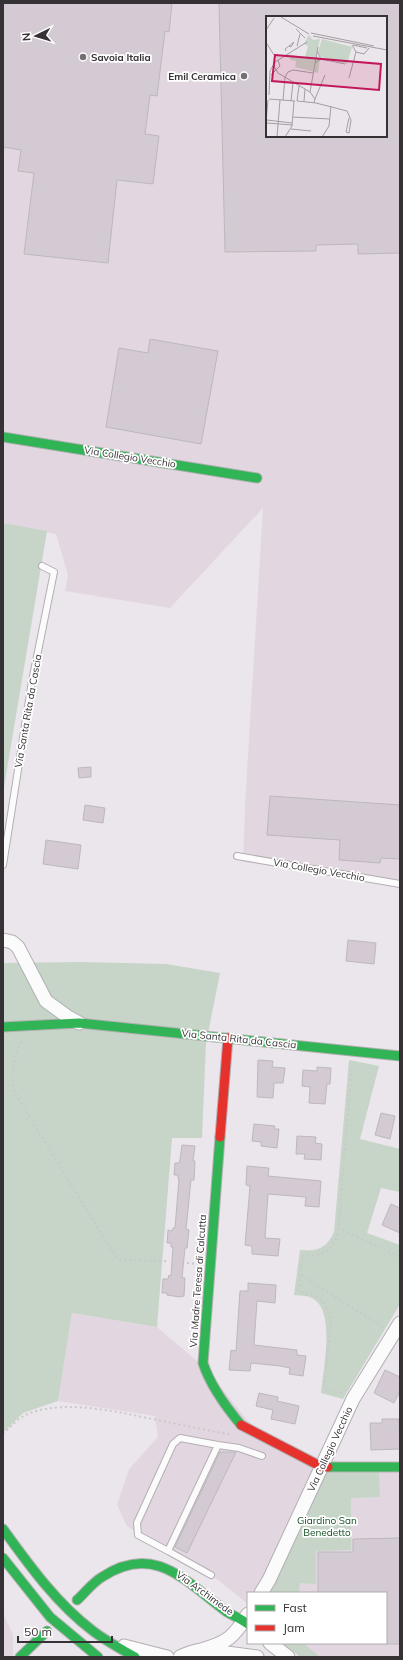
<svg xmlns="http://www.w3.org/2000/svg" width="403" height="1660" font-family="Mulish,sans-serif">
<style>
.built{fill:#e2d7e1;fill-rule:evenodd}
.green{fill:#c6d5c8}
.building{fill:#d3cad4;stroke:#bcb8bc;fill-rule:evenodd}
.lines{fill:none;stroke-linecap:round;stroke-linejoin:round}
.lane-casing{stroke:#b3afb3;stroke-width:8}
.street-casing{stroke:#b3afb3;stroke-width:15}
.fast-casing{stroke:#b3afb3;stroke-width:11}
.jam-casing{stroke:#b3afb3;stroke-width:11}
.path{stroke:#cac8ca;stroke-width:2;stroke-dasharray:2 3;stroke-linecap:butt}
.lane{stroke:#fcfbfc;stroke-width:6}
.street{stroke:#fcfbfc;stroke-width:13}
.fast{stroke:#30b455;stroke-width:9}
.jam{stroke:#e5322d;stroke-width:9}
.poi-dot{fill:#757074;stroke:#fff;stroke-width:1.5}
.labels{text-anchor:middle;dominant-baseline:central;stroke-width:3.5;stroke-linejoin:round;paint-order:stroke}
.poi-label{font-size:10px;font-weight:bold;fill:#353134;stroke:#fff;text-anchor:start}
.street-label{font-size:10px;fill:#353134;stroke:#fff}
.park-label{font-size:10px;fill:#0e4c1f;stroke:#fff}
.inset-road{fill:none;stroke:#a29ea2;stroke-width:1}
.view{fill:#c2185b;fill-opacity:0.15;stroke:#c2185b;stroke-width:2}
.inset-edge{fill:none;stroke:#353134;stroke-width:2}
</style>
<rect width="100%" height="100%" fill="#ebe6eb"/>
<!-- built -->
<path class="built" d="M3 3H400V883L243 862 245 805 263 508 170 608 65 591 68 575 56 534 3 525ZM267 17H386V136H267Z
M72 1313 157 1327 205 1368 252 1426 332 1468 400 1467V1657H318L294 1643H386V1593H248V1604L200 1566 167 1553 127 1526 117 1505 129 1469 158 1437 155 1416 58 1401Z
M3 1613 13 1635V1657H3Z"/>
<!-- green -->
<path class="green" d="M3 523 47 531 3 793Z
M81 962 166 964 220 973 206 1043 202 1138H172L157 1327 72 1313 58 1401 23 1413 3 1433V963Z
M349 1060 379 1066 360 1139 400 1149V1192L381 1188 367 1233 400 1245V1304L343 1399 321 1393C323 1370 335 1315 315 1300 309 1295 302 1296 294 1295L300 1250C317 1252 327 1248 334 1232Z
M379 1470 380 1497 351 1498V1550L316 1551V1584L300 1583 299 1593H270L274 1580 324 1473Z
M282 1643H303L320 1657H300Z"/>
<!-- building -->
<path class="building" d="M3 3H172L169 32 165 31 157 96 150 95 145 134 159 136 153 184 117 180 108 263 24 254 34 173 18 171 21 150 3 147Z
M219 3H400V253L358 254V244L316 245V251L225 252ZM267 17H386V136H267Z
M150 339 218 351 201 444 106 427 119 348 148 353Z
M91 767V777L79 778 78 768Z
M270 796 400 805V859L381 858 380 863 339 860 340 840 267 835Z
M85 805 105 808 103 823 83 820Z
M46 840 81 845 78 869 43 864Z
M348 940 376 943 374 964 346 961Z
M258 1060 273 1061 272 1067 285 1068 283 1083H274L273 1098 257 1097Z
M317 1067 331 1068 330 1084H327L325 1104 309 1103 310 1087 302 1086 303 1070 317 1071Z
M381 1113 395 1116 390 1139 375 1135Z
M254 1124 275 1126 274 1129H279L277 1148 261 1146V1142L252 1141Z
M297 1136 316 1137 315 1143 322 1144 321 1160 304 1159 305 1154H296Z
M182 1145 195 1146 193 1161H195L194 1180H191L186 1229 189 1230 187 1248H185L182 1278H185L184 1296 180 1297 167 1295V1293H162L163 1279H168L169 1275 171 1276 173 1247H171V1243H167L168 1230 172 1231 173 1228H175L179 1179H178V1175H174L175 1163H179L180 1160Z
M247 1166 269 1168 268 1176 321 1181 319 1207 305 1206 306 1197 268 1194 265 1238 280 1239 278 1256 252 1254V1246L245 1245 250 1186 246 1185Z
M391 1204 400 1208V1233L382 1225Z
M248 1283 276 1285 275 1303 257 1301 254 1345 297 1350V1355L306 1356 303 1376 289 1374 290 1368 280 1366 251 1363 250 1371 229 1370 231 1350 236 1351 240 1291H248Z
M385 1370 400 1377V1391L394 1403 374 1393Z
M259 1393 278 1397 277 1401 299 1406 295 1424 271 1419 273 1410 256 1406Z
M382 1419H399L400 1449 371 1450 370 1423H382Z
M220 1452H236L187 1553 175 1547Z
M400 1538V1644H386V1593H318V1552H353V1539Z"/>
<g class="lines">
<defs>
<path id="lane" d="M237 856 400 884
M3 865 32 681 54 572 42 566
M168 1551 138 1535 137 1523 173 1444 180 1438 218 1445
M211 1575 168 1551 218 1445 239 1448 262 1456"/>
<path id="street" d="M3 940 12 942 18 947 46 1001 68 1017 79 1023
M261 1593 269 1580 353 1399 400 1323
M270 1643 288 1657
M124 1646 167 1657
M180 1657C187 1653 193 1652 201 1650 227 1643 234 1637 248 1614
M205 1657 227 1653 257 1657"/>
<path id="fast" d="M3 437 257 478
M3 1027 79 1023 400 1056
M220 1137 203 1363C210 1385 226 1407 241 1425
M328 1467H400
M3 1529C29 1565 57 1604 93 1631 106 1641 121 1649 135 1657
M3 1558 50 1617 98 1657
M77 1600C85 1593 92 1583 102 1577 155 1542 186 1582 227 1612 234 1616 241 1619 248 1624
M20 1657 47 1631"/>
<path id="jam" d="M220 1137 228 1038
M241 1425 322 1467H328"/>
</defs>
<!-- lane casing -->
<use href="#lane" class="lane-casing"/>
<!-- street casing -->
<use href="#street" class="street-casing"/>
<!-- fast casing -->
<use href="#fast" class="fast-casing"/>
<!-- jam casing -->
<use href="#jam" class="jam-casing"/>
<!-- path -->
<path class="path" d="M21 1041C14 1061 9 1072 15 1093L115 1256 121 1260 167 1261
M338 1228 400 1257
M187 1263 196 1264
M301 1275 383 1327
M342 1393 324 1389 331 1319C325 1300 318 1295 299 1292L302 1256C322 1256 333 1253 338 1232L352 1066
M3 1434C11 1426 19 1417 30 1413 71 1398 130 1415 172 1423 191 1427 210 1431 229 1434"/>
<!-- lane -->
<use href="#lane" class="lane"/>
<!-- street -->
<use href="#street" class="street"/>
<!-- fast -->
<use href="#fast" class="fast"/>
<!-- jam -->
<use href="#jam" class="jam"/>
</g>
<!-- markers -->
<g class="poi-dot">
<circle cx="83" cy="57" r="4"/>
<circle cx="244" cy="76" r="4"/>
</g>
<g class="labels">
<!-- poi labels -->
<g class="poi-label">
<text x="91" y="57">Savoia Italia</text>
<text x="236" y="76" text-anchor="end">Emil Ceramica</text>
</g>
<!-- street labels -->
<g class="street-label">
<text transform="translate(130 457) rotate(9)">Via Collegio Vecchio</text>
<text transform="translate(28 711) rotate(-80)">Via Santa Rita da Cascia</text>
<text transform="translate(319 870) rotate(10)">Via Collegio Vecchio</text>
<text transform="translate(239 1039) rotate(6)">Via Santa Rita da Cascia</text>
<text transform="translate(198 1281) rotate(-86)">Via Madre Teresa di Calcutta</text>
<text transform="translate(330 1449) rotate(-65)">Via Collegio Vecchio</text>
<text transform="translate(205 1593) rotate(36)">Via Archimede</text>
</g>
<!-- park labels -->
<g class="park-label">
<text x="327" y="1520">Giardino San<tspan x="327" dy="12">Benedetto</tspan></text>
</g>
</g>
<!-- overview -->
<g transform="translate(266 16)">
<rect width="121" height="121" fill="#ebe6eb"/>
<path d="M43 19 47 24 54 23 50 40 54 42 52 57 29 51 30 45 25 44 21 38 39 41 42 30 38 28ZM56 23 86 31 81 48 55 41 52 36Z" fill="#c6d5c8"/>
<path class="inset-road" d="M15 1 43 18M30 13 39 22M0 14 8 2M45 17 108 30M47 20 121 34M1 28 8 39M86 29 90 36 98 38 103 32M87 29 101 32M31 30 34 18M20 35 19 33 28 26 25 31 23 30M55 43 79 48M49 47 55 43 51 35M8 50 12 57 44 76 49 83 48 87M5 59 14 50 12 44M83 62 90 36M33 70 31 85 50 87 81 95 85 104 83 117 80 116 83 102M44 76 52 31M3 79 4 55 9 46 41 26M3 83 29 85M49 83 59 59M17 84 19 61 22 56 27 54 47 57M25 85 27 66M38 85 39 73M27 101 63 103M1 104 26 107M0 106 2 84M1 107 26 109M25 113 45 115M11 121 14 84M19 121 26 110 28 85M56 121 63 110 65 90"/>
<path class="view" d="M9 39 115 48 113 74 6 65Z"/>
<rect width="121" height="121" class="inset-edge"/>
</g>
<!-- border -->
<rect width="403" height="1660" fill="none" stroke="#353134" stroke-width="8"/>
<!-- legend -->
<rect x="247" y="1592" width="140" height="52" fill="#ffffff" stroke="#aeadae"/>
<rect x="255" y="1605" width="20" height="6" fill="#30b455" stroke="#aeadae"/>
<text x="283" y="1612" font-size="12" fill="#353134">Fast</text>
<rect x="255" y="1625" width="20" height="6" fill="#e5322d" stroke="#aeadae"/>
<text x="283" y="1632" font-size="12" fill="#353134">Jam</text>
<!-- north arrow -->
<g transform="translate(36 36) rotate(265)" stroke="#ffffff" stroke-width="3" paint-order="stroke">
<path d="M0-3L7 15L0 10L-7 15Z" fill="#353134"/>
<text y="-6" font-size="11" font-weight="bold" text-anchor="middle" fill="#353134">N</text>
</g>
<!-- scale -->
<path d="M18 1636v6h94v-6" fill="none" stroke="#353134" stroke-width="2"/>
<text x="24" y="1636" font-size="12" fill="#353134" stroke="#ffffff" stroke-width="3" paint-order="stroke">50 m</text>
</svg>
